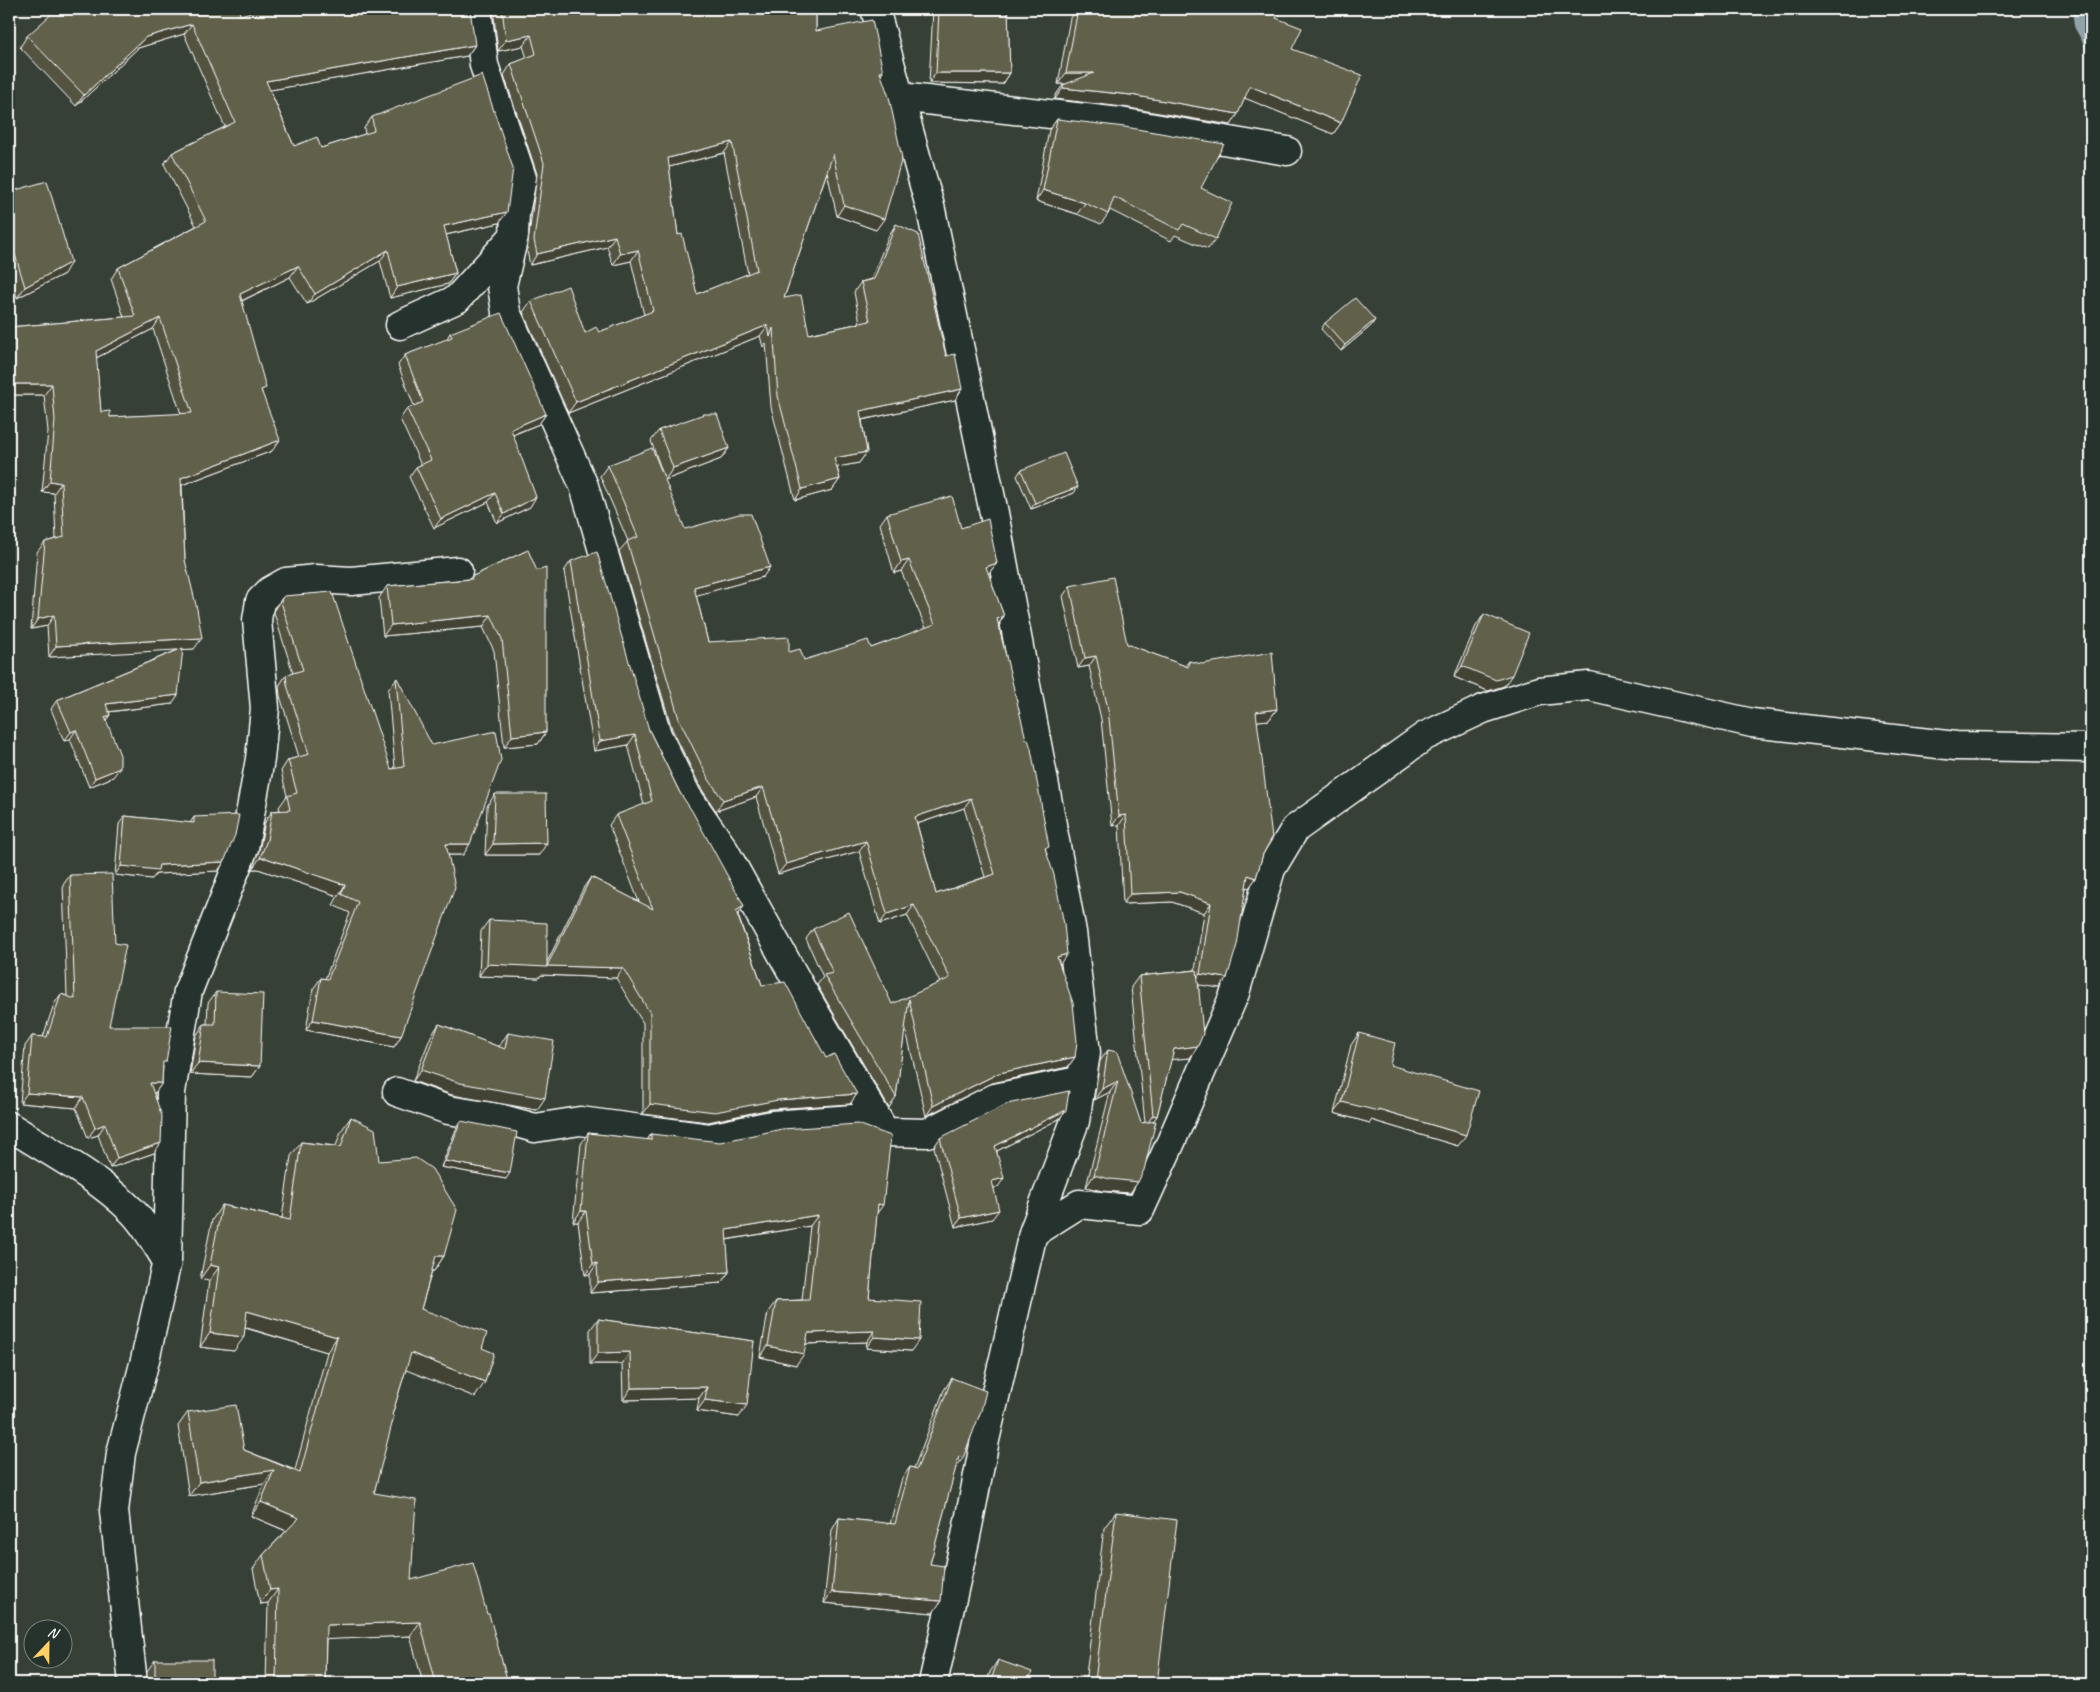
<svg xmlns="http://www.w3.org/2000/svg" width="2100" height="1692" font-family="Caveat,sans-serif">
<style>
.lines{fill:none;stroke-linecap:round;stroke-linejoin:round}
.stream{stroke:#91a3a9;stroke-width:12}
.minor-casing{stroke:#fff;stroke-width:31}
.minor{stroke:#26332d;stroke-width:28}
.wall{fill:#535340;stroke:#fff;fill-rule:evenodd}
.shaded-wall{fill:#434334;stroke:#fff}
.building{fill:#60604b;stroke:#fff;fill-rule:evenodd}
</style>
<rect width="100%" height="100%" fill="#374036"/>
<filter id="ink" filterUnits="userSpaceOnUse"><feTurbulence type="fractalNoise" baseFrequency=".02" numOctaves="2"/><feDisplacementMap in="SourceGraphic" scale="10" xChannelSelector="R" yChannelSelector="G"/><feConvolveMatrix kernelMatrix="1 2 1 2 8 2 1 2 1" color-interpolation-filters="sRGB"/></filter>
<g filter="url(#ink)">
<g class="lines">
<!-- stream -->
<path class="stream" d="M2078 9 2080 25 2091 45"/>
<defs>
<path id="minor" d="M477 9 484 65 522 178 515 213 514 236 502 286 506 312 584 486 657 735 687 796 723 848 802 990 885 1132
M875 9 931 210 994 513 1072 932 1086 1053 1075 1121 1033 1233 985 1440 966 1536 933 1683
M900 97 1120 122 1287 151
M400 325 457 299 513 237
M397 1092 448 1110 499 1118 535 1128 580 1121 709 1138 772 1125 853 1119 885 1132 927 1133 995 1098 1083 1080
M9 1126C50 1152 97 1176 132 1211 146 1225 156 1244 167 1261
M1033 1233 1079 1204 1140 1210 1171 1142 1235 993 1271 869 1295 829 1425 736 1483 709 1539 691 1589 686 1752 723 1956 746 2091 748
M133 1683 114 1511 121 1453 145 1360 167 1261 171 1092 188 991 244 848 260 759 265 708 257 620 260 601 270 591 286 582 316 579 351 581 458 571"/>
</defs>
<!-- minor casing -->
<use href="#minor" class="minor-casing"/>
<!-- minor -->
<use href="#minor" class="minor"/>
</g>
<!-- wall -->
<path class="wall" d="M493 9H816V31L883 72 881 75 876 230 837 216 827 172 784 298 809 334 860 323 854 292 861 282 871 279 889 235 896 224 955 400 862 420 867 452 859 463 837 467 840 479 832 490 795 500 771 407 766 343 763 347 760 336 568 413 523 312 531 301 585 333 599 332 644 315 631 261 613 265 607 247 530 265 527 251 537 174 504 75 511 64 527 58 523 46 498 51ZM724 153 748 274 697 294 678 235 669 167Z
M933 9H1008L1010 73 1003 84 929 83Z
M1076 9H1281L1276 18 1292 49 1341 123 1333 134 1245 98 1231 125 1123 107 1055 99V96L1063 85 1065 84H1058L1070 18Z
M240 15 475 45 467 56 270 90 294 146 321 148 365 134 364 128 372 117 499 223 446 235 456 273 448 284 390 298 380 261 307 304 290 277 242 301 262 393 272 451 182 485 185 560 194 649H183L172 704 109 712 110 715 106 721 113 777 89 787 70 739 64 741 51 709 57 700 180 649 49 657 47 626 31 629 37 552 45 542 56 539 54 493 42 492 48 431 44 395H9V327L124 317 111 279 118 268 196 226 164 164 172 153 225 127 184 34 138 48 76 106 20 47 27 36ZM153 329 181 414 110 417 101 412 96 358Z
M1057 119 1201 188 1216 239 1208 249 1175 235 1171 241 1110 210 1108 214 1101 224 1077 214 1036 201 1049 130Z
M9 192 64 274 17 298 9 272Z
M1325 323 1371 326 1341 351 1321 329Z
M450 333 546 414 539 424 513 435 530 507 497 523 488 502 434 528 409 477 416 467 421 465 400 419 407 409 414 406 398 365 405 355 446 340Z
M659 430 729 448 721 459 665 480 651 441Z
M608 465 685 529 763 577 696 595 708 642 789 652 804 660 871 648 926 628 901 571 894 573 880 524 887 514 961 528 997 563 989 573 988 574 1004 616 999 624 1046 851 1060 964 1075 1057 1068 1067 992 1083 926 1116 905 1026 896 1097 889 1108 817 985 823 977 806 939 813 929 892 1004 940 983 907 915 880 924 859 851 778 874 756 797 716 811 701 788 672 729 619 551 628 541 600 476ZM964 808 985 877 936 894 917 824Z
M1021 470 1074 493 1031 509 1017 476Z
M528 550 546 732 538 744 504 747 494 651 483 627 383 636 379 598 387 586 469 579 471 577Z
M571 561 649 730 680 793 744 906 738 915 762 985 857 1094 850 1104 771 1109 708 1122 643 1114V1023L616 978 541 975 539 978 479 976 481 931 489 920 547 962 584 887 591 877 639 902 609 825 616 815 644 805 628 745 594 751 564 571Z
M1070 586 1127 644 1185 666 1189 661 1277 709 1269 720 1257 721 1263 854 1256 878 1249 888 1246 887 1227 978 1220 988 1199 984 1198 1046 1190 1058 1171 1059 1157 1116 1153 1121 1130 1193 1102 1191 1086 1187 1110 1092 1094 1100 1100 1061 1108 1050 1141 1123H1145L1131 987 1139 976 1195 970 1204 913 1172 902 1123 904 1119 825 1112 826 1101 719 1089 666 1078 668 1063 596Z
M282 598 391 769 395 768 388 690 396 679 463 855H448L401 1036 394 1047 306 1030 313 989 321 978 325 979 350 913 333 905 338 896 258 869H252L259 851 265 822 272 811 280 810 279 807 287 796 281 771 288 760 299 757 280 696 279 686 286 675 293 673 274 613 275 608Z
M1484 614 1504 686 1488 691 1454 677 1476 626Z
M495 794 539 855H485L487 806Z
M125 816 190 823 194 817 224 862 218 871 156 874 152 879 115 875 119 824Z
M70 875 109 1026 163 1066 162 1083 155 1093H154V1153L110 1168 98 1135 88 1138 76 1108 20 1103 25 1046 32 1036 43 1037 54 1004 61 994 67 996 63 885Z
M216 992 260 1066 252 1077 190 1074 196 1036 204 1024H207L208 1003Z
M439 1024 499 1047 500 1045 508 1033 537 1110 452 1095 413 1081 431 1036Z
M1359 1033 1390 1065 1458 1146 1371 1120 1370 1123 1334 1113 1351 1045Z
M1066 1110 1059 1119 997 1151 998 1187 993 1188 992 1219 955 1227 934 1147 940 1138Z
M351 1117 379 1161 444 1256 434 1271H432L421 1309 482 1348 475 1397 406 1369 392 1415 374 1493 411 1580 487 1614 508 1683H423L410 1636 326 1639 325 1683H266L268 1603 260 1604 253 1569 263 1555 286 1531 251 1516 264 1484 189 1496 178 1426 188 1412 244 1450 295 1470 327 1352 245 1328 234 1351 200 1347 209 1281 200 1279 212 1220 222 1205 282 1218 291 1156 301 1142 336 1146 341 1131Z
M461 1121 506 1179 441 1167 457 1127Z
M588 1133 647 1140 651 1134 877 1212 869 1298 911 1351 866 1348 867 1342 806 1344 796 1365 760 1357 768 1312 776 1301 802 1300 810 1226 726 1240 729 1272 721 1283 590 1293V1274L585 1275 578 1222H573L581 1144Z
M598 1319 754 1341 739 1417 697 1411 699 1398 623 1400 622 1364H590V1330Z
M952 1378 955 1469 930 1564 933 1613 824 1603 832 1530 839 1518 890 1524 902 1478 910 1467 914 1468 944 1390Z
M1116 1512 1157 1683H1085L1104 1528Z
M155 1660 212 1683H147V1671Z
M998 1660 1027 1683H986L990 1672Z"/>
<!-- shaded-wall -->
<path class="shaded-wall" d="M192 24 184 34 138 48 76 106 84 95 146 37Z
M531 35 523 46 498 51 506 40Z
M475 45 467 56 259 92 266 81Z
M936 73H1010L1003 84 929 83Z
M1066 73H1094L1086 84H1058Z
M1250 86 1341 123 1333 134 1242 97Z
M1063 88 1131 95 1238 114 1231 125 1123 107 1055 99Z
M732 142 724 153 661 169 668 158Z
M1043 190 1085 203 1077 214 1036 201Z
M844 205 884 219 876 230 837 216Z
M507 212 499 223 436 237 444 226Z
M615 236 607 247 530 265 537 254Z
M388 250 380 261 307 304 315 294Z
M638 250 631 261 613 265 620 254Z
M71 262 64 274 17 298 25 287Z
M298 266 290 277 233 305 240 294Z
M456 273 448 284 390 298 397 287Z
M160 318 153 329 88 362 96 351Z
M1375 320 1371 326 1341 351 1345 345Z
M768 325 760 336 568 413 576 402Z
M9 384H52L44 395H9Z
M962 389 955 400 852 422 860 411Z
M546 414 539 424 504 438 511 429Z
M280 440 272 451 174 488 181 478Z
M729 448 721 459 665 480 673 468Z
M867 452 859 463 827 469 834 458Z
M840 479 832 490 795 500 802 489Z
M50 481 61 483 54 493 42 492Z
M1078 487 1074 493 1031 509 1035 503Z
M495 493 488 502 434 528 441 519Z
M536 497 530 507 497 523 504 514Z
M909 560 901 571 894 573 901 562Z
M997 563 989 573 978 577 986 567Z
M770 567 763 577 687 598 694 587Z
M54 615 47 626 31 629 38 619Z
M491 615 483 627 383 636 391 625Z
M1004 616 997 626V619Z
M202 638 194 649 49 657 56 646Z
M1096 656 1089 666 1078 668 1085 658Z
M1462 666 1512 675 1504 686 1488 691 1454 677Z
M178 695 172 704 99 713 106 704Z
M1277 709 1269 720 1249 722 1256 712Z
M76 730 70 739 64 741 71 732Z
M546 732 538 744 504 747 512 736Z
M635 735 628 745 594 751 600 741Z
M120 768 113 777 89 787 95 778Z
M763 787 756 797 716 811 723 800Z
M971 798 964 808 908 827 915 817Z
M1126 815 1119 825 1112 826 1119 816Z
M866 841 859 851 778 874 786 864Z
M547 843 539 855H485L493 844Z
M446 844H470L463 855H438Z
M260 858H266L345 885 338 896 258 869H252Z
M224 862 218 871 156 874 152 879 115 875 121 866 159 865Z
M1248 875 1256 878 1249 888 1241 885Z
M1180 892 1211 903 1204 913 1172 902 1123 904 1130 894Z
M914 905 907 915 880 924 887 914Z
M744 906 737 916 736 911Z
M1067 954 1060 964 1057 957Z
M487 964 623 968 616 978 541 975 539 978 479 976Z
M1200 974 1227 978 1220 988 1193 984Z
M313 1020 401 1036 394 1047 306 1030Z
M1198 1046 1190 1058 1166 1060 1174 1049Z
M1075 1057 1068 1067 992 1083 926 1116 933 1106 999 1073Z
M198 1063 260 1066 252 1077 190 1074Z
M421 1070 545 1098 537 1110 452 1095 413 1081Z
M1118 1081 1110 1092 1094 1100 1102 1089Z
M150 1083H162L155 1093 143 1094Z
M27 1093 83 1097 76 1108 20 1103Z
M857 1094 850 1104 771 1109 708 1122 643 1114 650 1104 778 1100Z
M1342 1102 1378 1109 1466 1135 1458 1146 1371 1120 1370 1123 1334 1113Z
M1066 1110 1059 1119 989 1155 995 1146Z
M1153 1115 1157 1116 1149 1127H1145Z
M105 1124 98 1135 88 1138 95 1128Z
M161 1143 154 1153 110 1168 117 1158Z
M445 1161 510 1173 506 1179 441 1167Z
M1094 1175 1138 1182 1130 1193 1102 1191 1086 1187Z
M1004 1178 998 1187 985 1190 992 1181Z
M878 1204 883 1205 875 1216Z
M999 1210 992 1219 955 1227 961 1218Z
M581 1211H586L578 1222H573Z
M818 1215 810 1226 718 1241 726 1230Z
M436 1256H444L434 1271 426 1270Z
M597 1263 590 1274 585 1275 593 1264Z
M210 1265 219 1267 209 1281 200 1279Z
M729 1272 721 1283 590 1293 598 1282Z
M247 1311 337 1337 327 1352 237 1325Z
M874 1331 867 1342 800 1344 808 1333Z
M210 1333 244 1337 234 1351 200 1347Z
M874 1337 919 1340 911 1351 866 1348Z
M768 1346 804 1354 796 1365 760 1357Z
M630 1352 622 1364H590L598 1353Z
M411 1353 485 1382 475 1397 401 1368Z
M707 1387 699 1398 623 1400 631 1388Z
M705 1400 747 1405 739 1417 697 1411Z
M959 1456 963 1458 955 1469Z
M274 1470 264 1484 189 1496 199 1482Z
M261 1502 299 1518 289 1532 251 1516Z
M278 1589 268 1603 260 1604 270 1590Z
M832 1592 941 1601 933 1613 824 1603Z
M420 1622 410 1636 316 1640 326 1625Z
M1095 1681 1111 1683H1093Z"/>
<!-- building -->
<path class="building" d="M57 9H239L240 15 264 9H470L475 45 266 81 294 146 317 137 321 148 374 131 372 117 482 75 513 168 507 212 444 226 456 273 397 287 388 250 315 294 298 266 240 294 266 388 261 390 280 440 181 478 185 560 197 609 202 638 56 646 54 615 38 619 45 542 64 537 61 483 50 481 55 420 52 384H9V327L135 316 118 268 206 221 172 153 235 122 192 24 146 37 84 95 27 36ZM160 318 192 413 110 417V411L101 412 96 351Z
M502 9H816V31L872 20 883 72H880L889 97 902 158 884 219 844 205 833 154 784 298 801 295 809 334 870 321 861 282 874 279 896 224 918 234 946 356 955 354 962 389 860 411 867 452 834 458 840 479 802 489 778 396 773 328 770 337 768 325 576 402 531 301 568 286 585 333 596 327 599 332 653 311 638 250 620 254 615 236 537 254 534 240 544 163 511 64 536 54 531 35 506 40ZM732 142 757 270 697 294 682 234 678 235 668 158Z
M939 9H1008L1010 73H936Z
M1078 9H1281L1276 18 1302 28 1292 49 1362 75 1341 123 1250 86 1238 114 1131 95 1063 88V85L1094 73H1066Z
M1057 119 1125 127 1224 144 1201 188 1232 203 1216 239 1183 224 1179 230 1114 197 1108 214 1085 203 1043 190Z
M47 181 71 262 25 287 9 235V192Z
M1355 298 1375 320 1345 345 1325 323Z
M501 313 546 414 511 429 536 497 504 514 495 493 441 519 416 467 431 460 407 409 423 402 405 355 452 337 450 333Z
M704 414H717L729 448 673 468 659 430Z
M652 448 685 529 739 514H751L770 567 694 587 708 642 789 637V652L800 649 804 660 868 640 871 648 935 624 909 560 901 562 887 514 952 496 961 528 988 519 997 563 986 567 1004 616 997 619 1026 739H1028L1031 749 1049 847 1045 848 1054 875 1064 924 1067 954 1057 957 1073 1003 1077 1042 1075 1057 999 1073 933 1106 909 999 896 1097 824 975 833 973 813 929 849 912 892 1004 950 978 914 905 887 914 866 841 786 864 763 787 723 800 708 778 679 719 627 541 638 537 608 465ZM971 798 995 874 936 894 915 817Z
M1064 453 1078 487 1035 503 1021 470Z
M528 550 537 571 546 568V732L512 736 502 639 491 615 391 625 387 586 472 579 471 577Z
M597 552 649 730 680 793 692 811 744 906 736 911 762 985 785 982 826 1058 834 1054 857 1094 778 1100 715 1112 650 1104V1013L623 968 547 966 591 877 653 909 616 815 652 801 635 735 600 741 571 561Z
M1113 577 1127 644 1188 667 1189 661 1202 664 1272 652 1277 709 1256 712 1272 838 1263 854 1256 878 1248 875 1237 945 1227 978 1200 974 1211 903 1180 892 1130 894 1126 815 1119 816 1108 709 1096 656 1085 658 1070 586Z
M332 592 391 769 404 767 396 679 397 678 432 745 496 731 501 760 470 844H446L455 887 401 1036 313 1020 321 978 328 979 358 902 341 894 345 885 266 858H260L267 840 272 811 290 810 287 796 297 793 288 760 309 754 287 685 286 675 303 670 281 602 282 598 284 596Z
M1484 614 1529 633 1512 675 1496 680 1462 666Z
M183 648 178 695 106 704 110 715 105 717 120 755V768L95 778 76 730 71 732 57 700Z
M495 794H546L547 843 493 844Z
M239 815 235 835 224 862 159 865 158 870 121 866 125 816 194 823V817Z
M112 874 115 943 126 945 109 1026H172L166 1062H163L162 1083H150L162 1116 161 1143 117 1158 105 1124 95 1128 83 1097 27 1093 32 1036 47 1037 61 994 75 999 70 875Z
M489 920 547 923V967L487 964Z
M1197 970 1203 1034 1198 1046 1174 1049 1157 1116 1153 1115 1139 976Z
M216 992 263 994 260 1066 198 1063 204 1024H215Z
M439 1024 505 1049 508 1033 554 1041 545 1098 460 1083 421 1070Z
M1359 1033 1395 1043 1390 1065 1479 1091 1466 1135 1378 1109V1111L1342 1102Z
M1108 1050 1117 1052 1141 1123 1156 1121 1144 1170 1138 1182 1110 1179 1094 1175 1118 1081 1102 1089Z
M1069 1091 1066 1110 995 1146 1004 1178 992 1181 999 1210 961 1218 940 1138 1007 1104Z
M351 1117 375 1129 379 1161 416 1158 432 1169 457 1210 444 1256H436L421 1309 487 1333 482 1348 494 1353 485 1382 411 1353 392 1415 394 1416 374 1493 416 1500 411 1580 473 1563 487 1614H489L508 1683H436L420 1622 326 1625 325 1683H276L278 1589 270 1590 263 1555 299 1518 261 1502 274 1470 199 1482 188 1412 236 1405 244 1450 300 1473 337 1337 247 1311 244 1337 210 1333 219 1267 210 1265 222 1205 290 1220 301 1142 341 1147Z
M461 1121 517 1132 510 1173 445 1161Z
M858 1124 891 1136 883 1205 878 1204 869 1298 921 1302 919 1340 874 1337V1331L808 1333 804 1354 768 1346 776 1301 809 1300 818 1215 726 1230 729 1272 598 1282 597 1263 593 1264 586 1211H581L588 1133 651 1140V1134L720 1142 782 1129Z
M598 1319 754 1341 747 1405 705 1400 707 1387 631 1388 630 1352 598 1353Z
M952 1378 986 1391 981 1411 963 1458 959 1456 930 1564 944 1566 941 1601 832 1592 839 1518 895 1524 910 1467 917 1469Z
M1116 1512 1177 1520 1157 1683H1111L1095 1681Z
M155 1660H212V1683H150L155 1677Z
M998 1660 1032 1672 1027 1683H990Z"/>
</g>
<!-- margin -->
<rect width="2100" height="1692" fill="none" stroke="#26332d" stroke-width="30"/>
<rect x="15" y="15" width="2070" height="1662" fill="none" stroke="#fff" stroke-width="2" filter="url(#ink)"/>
<!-- north arrow -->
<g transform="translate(48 1644) rotate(22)"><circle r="24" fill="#26332d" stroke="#7d8581"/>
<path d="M0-4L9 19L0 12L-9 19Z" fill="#ffd166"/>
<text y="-8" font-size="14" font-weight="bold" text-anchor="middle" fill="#ffffff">N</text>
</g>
</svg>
